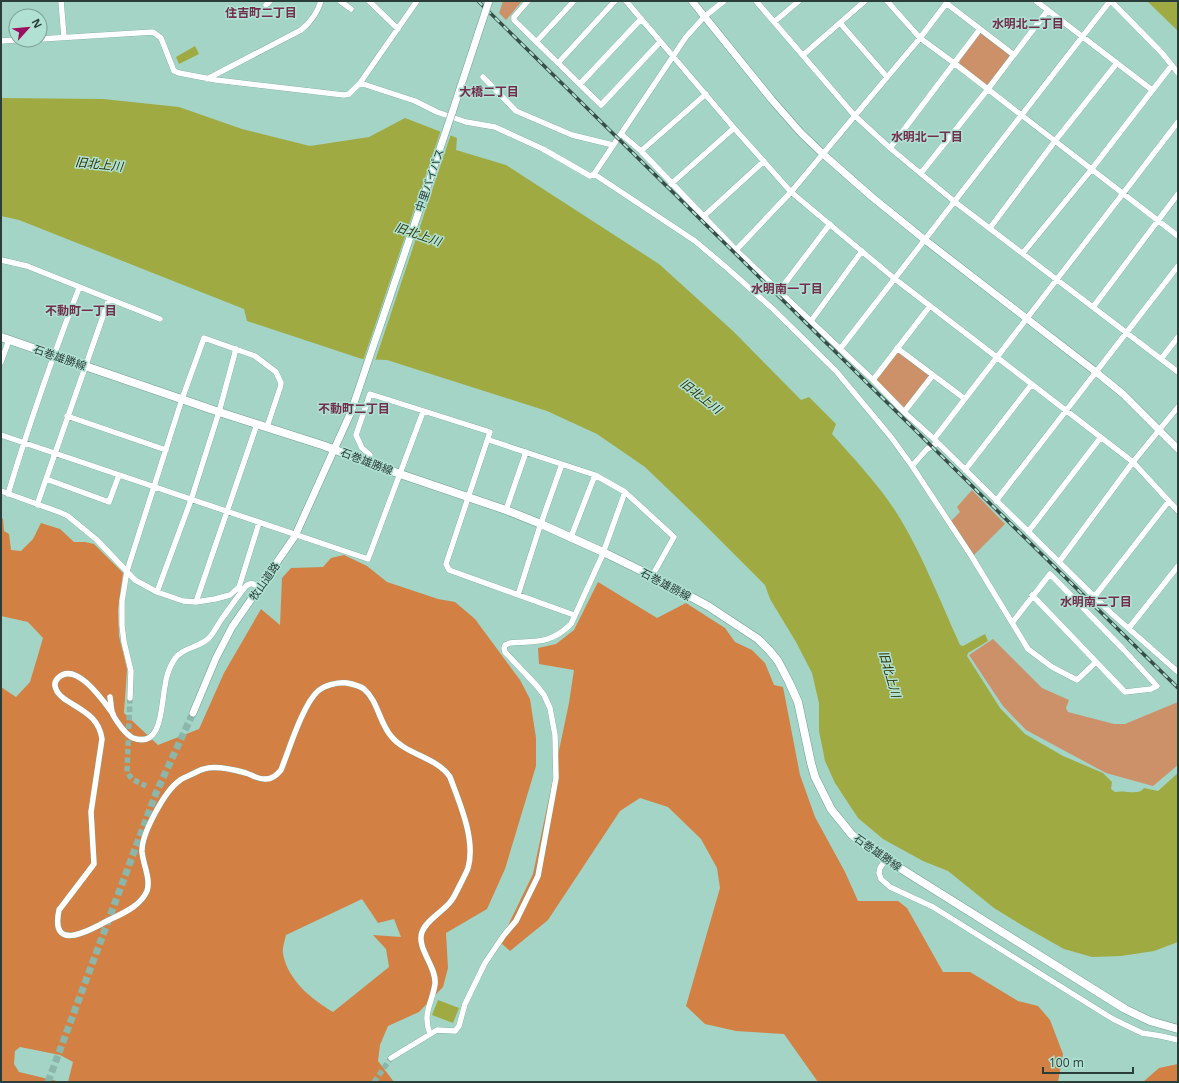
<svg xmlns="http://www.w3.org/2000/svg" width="1179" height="1083" font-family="'Open Sans','Noto Sans JP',sans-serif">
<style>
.green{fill:#cd916a}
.forest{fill:#d38044;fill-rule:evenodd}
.water{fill:#a0aa42}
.pier{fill:#a3d4c5}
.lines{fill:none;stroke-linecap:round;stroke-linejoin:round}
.minor-tunnel{stroke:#8bb6a9;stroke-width:5.5;stroke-dasharray:5.5 3;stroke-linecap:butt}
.tertiary-tunnel{stroke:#8bb6a9;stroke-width:7;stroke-dasharray:7 3.5;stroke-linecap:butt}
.minor-casing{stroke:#709e90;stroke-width:6}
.tertiary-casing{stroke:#709e90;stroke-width:8}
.secondary-casing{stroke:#709e90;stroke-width:9}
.minor{stroke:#fff;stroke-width:5.5}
.tertiary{stroke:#fff;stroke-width:7}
.secondary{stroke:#fff;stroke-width:8}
.rail-casing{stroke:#384e48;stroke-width:3.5}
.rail{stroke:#b0e1d2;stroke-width:2;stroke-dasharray:6;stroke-linecap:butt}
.tertiary-bridge-casing{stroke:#709e90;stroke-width:8;stroke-linecap:butt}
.tertiary-bridge{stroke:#fff;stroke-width:7}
.labels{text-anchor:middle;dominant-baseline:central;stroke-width:3;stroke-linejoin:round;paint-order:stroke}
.street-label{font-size:11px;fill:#2a3d38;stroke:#b0e1d2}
.neighbourhood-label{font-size:12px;font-weight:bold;fill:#722f4d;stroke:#b0e1d2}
.water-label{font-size:12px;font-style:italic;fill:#2c2f03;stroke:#b0e1d2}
</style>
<rect width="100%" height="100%" fill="#a3d4c5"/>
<!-- green -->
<path class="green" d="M503 1H522L506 20 499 13Z
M980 32 1012 55 991 82 987 85 960 64 959 60Z
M900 350 930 375 905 408 876 380Z
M972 490 1005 524 972 557 951 521 960 512 957 507Z
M993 639 1042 688 1069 700 1066 708 1068 712 1114 724H1125L1178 702V765L1153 786 1106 773 1026 730 1003 706 969 655Z"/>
<!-- forest -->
<path class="forest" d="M1 517 3 519 4 531 9 534 11 550 21 551 33 539 41 523 60 529 74 542H85L94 544 123 573 118 610 119 636 127 669 124 713 158 745 199 729 224 673 261 609 280 625 282 578 291 568 323 567 331 558 344 555 367 566 387 582 438 599 455 602 475 619 520 680 530 699 536 738V766L505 869 487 909 446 933 448 968 443 987 419 1012 388 1026 380 1045 378 1061 394 1082H68L73 1062 60 1055 20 1047 15 1051 14 1064 19 1072 61 1082H1V687L16 697 30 682 43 638 28 622 1 616ZM362 899 378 923 394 919 401 937 373 935 386 949 389 967 333 1012C311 999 288 980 283 954 282 948 285 940 286 935Z
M598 582 657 618 686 603 725 628 735 642 752 650 765 663 774 685 783 687 800 775 815 817 845 872 858 901H898L907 908 943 972H970L1018 1001 1038 1006 1050 1020 1063 1054 1058 1082H818L784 1034 736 1031 705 1024 686 1006 720 888 717 868 701 839 668 807 640 798 620 811 548 920 510 951 500 942 533 874 569 703 574 670 539 664 538 648 556 644 574 630Z
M1178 1064V1082H1143L1159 1068Z"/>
<!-- water -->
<path class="water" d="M1147 1H1178V31Z
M195 46 199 54 179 64 176 57Z
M1 98 103 99 179 107 242 129 310 146 369 137 405 118 457 138 456 150 506 165 659 264 734 332 801 400 809 397 836 424 832 434C856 461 882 488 901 520 924 559 941 603 960 645L963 646 985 634 988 641 968 653 967 656 1000 708 1025 734 1063 756 1103 773 1112 782 1111 789 1115 792C1124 790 1133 794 1141 791L1144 788 1158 791 1178 773V942L1154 951 1121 956 1092 957 1064 949 1025 927 994 908 948 871 923 861 883 839 858 818 835 783 825 761 819 731V703L812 673 796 642 770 599 765 585 696 516 645 467 597 434 547 411 387 360 362 359 247 321 244 309 19 220 1 216Z
M438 1000 459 1008 453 1023 432 1015Z"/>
<!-- pier -->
<path class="pier" d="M441 130 451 134 375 361H363Z"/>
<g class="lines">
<!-- minor-tunnel -->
<path class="minor-tunnel" d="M130 698 127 772 132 779 146 786
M374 1082 391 1058"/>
<!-- tertiary-tunnel -->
<path class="tertiary-tunnel" d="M48 1082 156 793 193 713"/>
<defs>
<path id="minor" d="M61 1 64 37
M340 1 351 9
M369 1 398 29
M528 1 514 17V20L601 105 660 42
M626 1 734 128 791 192 895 279 1133 462 1178 511
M756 1 854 115 890 148 955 202 1178 372
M887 1 920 38 954 63 1178 236
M1036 1 1152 90
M1111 1 1162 53 1178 73
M946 3 1014 55
M266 5 270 1
M774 22 799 1
M840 23 887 77
M40 39 153 32 161 38 174 71 179 73 216 80 344 95 349 94 360 83 417 1
M1 41 16 40
M536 42 574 1
M803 55 865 1
M558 63 615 1
M483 77 516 111 572 135 613 145
M207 79 301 30C311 22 317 14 321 1
M360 83 415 101 437 112 466 122 495 127 543 149 590 176 594 174 686 37 704 17 724 1
M580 84 641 19
M621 134 641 151 736 250 873 380 904 412 934 439 1111 613 1178 672
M890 148 980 29
M641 151 706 94
M921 173 988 89 1048 10
M594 174 695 241 727 268 773 309 836 371 891 437 912 466 972 557 1028 649 1052 667 1077 680 1096 662
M671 184 734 128
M704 216 764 161
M990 228 1055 141 1117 63
M736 250 791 192 920 38 948 1
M1023 253 1091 170 1172 65
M1 260 27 266 160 319
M779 291 830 224
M1093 307 1178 194
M811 321 862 251
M897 348 965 399
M840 349 1110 1
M1161 359 1178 337
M1 362 9 340
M873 380 930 306
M904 412 933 375
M67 416 166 450
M1 435 368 559 423 412
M934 439 1178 122
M489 440 595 475 625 492 674 537 652 576
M368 462 370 455 362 448 356 435 370 394 490 432 446 564 449 570 574 615
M912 466 927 449 938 443
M965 470 1032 384
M46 479 109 502 119 475
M1 491 59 512 68 516 96 539 135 580 157 592 183 601 196 602 215 599 230 595 239 587 259 523
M8 494C29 424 53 356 79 288
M996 501 1178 266
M37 505 109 299
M506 510 526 452
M1028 532 1101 437
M571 537 595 475
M1059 562 1133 462 1178 407
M157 592 191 500 219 412 236 349
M518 595 539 529 562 464
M1095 596 1169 501
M196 602 257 424
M1012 623 1050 574 1124 650 1157 686 1151 689 1125 692 1032 595
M1129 628 1178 566
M110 697C111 703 111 710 113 715 117 722 126 735 133 738 163 749 161 704 165 686 166 677 169 668 174 660 182 647 199 648 209 638 214 633 217 626 221 620 229 609 237 597 246 586 251 581 255 585 260 588
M130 698 131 671 124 642 122 625V601L127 571 182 399 204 338 255 356 276 372 281 383 280 388 267 427
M113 714C104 702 76 660 58 678 55 681 54 685 56 689 58 695 62 697 66 700 83 711 99 717 102 739L91 812 94 864 59 910C50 952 87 932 107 921 121 914 140 907 147 891 151 879 143 864 142 852 141 834 165 791 179 781 182 778 187 777 190 775 195 773 199 770 204 769 215 765 235 770 246 773 252 775 259 780 266 779 273 779 277 775 281 770 289 750 303 704 318 691 325 685 338 682 347 683 352 684 360 686 364 689 378 701 379 722 391 736 406 755 437 757 450 777 460 804 476 840 468 868 466 874 462 880 460 885 457 890 455 896 451 901 444 911 426 920 422 932 416 948 437 967 435 984 432 1004 422 1013 430 1034
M886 859 880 868 879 873 881 879 890 887 933 907 1113 1019 1142 1033 1161 1036 1178 1040
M391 1058 437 1030 455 1031 459 1026 465 1004 485 963 504 935 516 921 538 876 556 778 555 735 550 708 544 695 537 686 505 652 504 648 505 645 510 643C536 641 551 644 571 624L602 556 625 492"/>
<path id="tertiary" d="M692 1 772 100 801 133 823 154 872 197 925 240 1096 372 1123 394 1178 449
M452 113 479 31
M193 713 216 658 232 627 295 536 351 412"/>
<path id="secondary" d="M1 337 219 412 322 445 400 474 506 510 541 524 603 552 652 576 708 606 758 639 769 650 778 661 789 682 798 702 811 763 815 777 831 809 852 835 872 850 903 870 1125 1009 1150 1021 1178 1029"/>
</defs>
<!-- minor casing -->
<use href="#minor" class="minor-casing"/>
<!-- tertiary casing -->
<use href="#tertiary" class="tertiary-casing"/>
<!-- secondary casing -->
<use href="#secondary" class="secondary-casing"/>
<!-- minor -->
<use href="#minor" class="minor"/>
<!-- tertiary -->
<use href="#tertiary" class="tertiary"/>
<!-- secondary -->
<use href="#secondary" class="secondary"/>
<defs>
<path id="rail" d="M478 1 1178 688"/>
</defs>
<!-- rail casing -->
<use href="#rail" class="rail-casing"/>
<!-- rail -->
<use href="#rail" class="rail"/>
<defs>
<path id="tertiary-bridge" d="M479 31 489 1
M351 412 452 113"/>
</defs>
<!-- tertiary-bridge casing -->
<use href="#tertiary-bridge" class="tertiary-bridge-casing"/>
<!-- tertiary-bridge -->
<use href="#tertiary-bridge" class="tertiary-bridge"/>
</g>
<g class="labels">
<!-- street labels -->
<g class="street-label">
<text transform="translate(429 180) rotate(-71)">中里バイパス</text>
<text transform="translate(60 357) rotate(19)">石巻雄勝線</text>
<text transform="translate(367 461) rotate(21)">石巻雄勝線</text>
<text transform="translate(264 581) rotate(-55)">牧山道路</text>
<text transform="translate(666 584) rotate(28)">石巻雄勝線</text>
<text transform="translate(878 852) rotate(35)">石巻雄勝線</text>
</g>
<!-- neighbourhood labels -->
<g class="neighbourhood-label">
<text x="261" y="12">住吉町二丁目</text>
<text x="1028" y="23">水明北二丁目</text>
<text x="489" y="91">大橋二丁目</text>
<text x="927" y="136">水明北一丁目</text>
<text x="787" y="288">水明南一丁目</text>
<text x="81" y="310">不動町一丁目</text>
<text x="354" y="408">不動町二丁目</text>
<text x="1096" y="601">水明南二丁目</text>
</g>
<!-- water labels -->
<g class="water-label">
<text transform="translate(99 164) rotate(6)">旧北上川</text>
<text transform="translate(418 234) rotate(19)">旧北上川</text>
<text transform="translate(701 396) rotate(38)">旧北上川</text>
<text transform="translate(890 674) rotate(74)">旧北上川</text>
</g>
</g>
<!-- border -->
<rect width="1179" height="1083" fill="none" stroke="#2a3d38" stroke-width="4"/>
<!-- north arrow -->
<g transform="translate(28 28) rotate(63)"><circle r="19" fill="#b0e1d2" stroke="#7a9f94"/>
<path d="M0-3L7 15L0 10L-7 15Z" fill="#9c0f5e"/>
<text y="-6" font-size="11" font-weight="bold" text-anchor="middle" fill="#2a3d38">N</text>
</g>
<!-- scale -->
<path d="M1043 1067v6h90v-6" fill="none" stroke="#2a3d38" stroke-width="2"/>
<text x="1049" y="1067" font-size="12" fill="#2a3d38" stroke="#b0e1d2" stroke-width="3" paint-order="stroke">100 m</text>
</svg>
